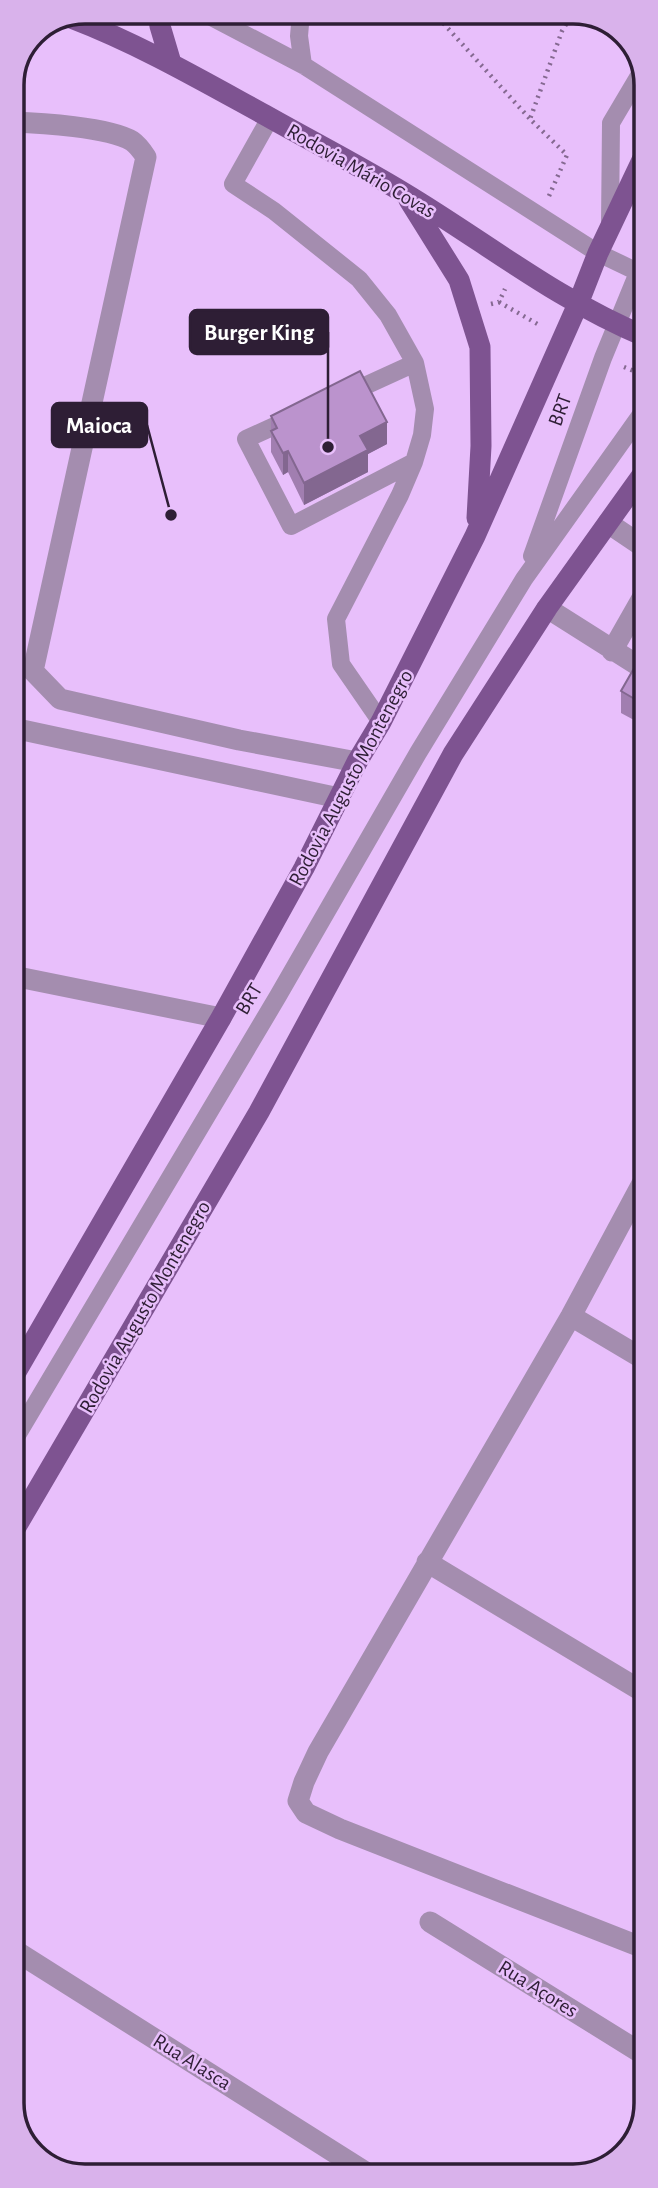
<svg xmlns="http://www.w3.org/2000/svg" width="658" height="2188" font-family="'Alegreya Sans',sans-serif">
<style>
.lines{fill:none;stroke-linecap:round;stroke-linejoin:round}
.path{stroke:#856991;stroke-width:4.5;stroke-dasharray:2 5;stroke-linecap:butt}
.lane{stroke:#a48daf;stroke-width:18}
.street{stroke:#a48daf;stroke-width:21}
.primary{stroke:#7e5391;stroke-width:21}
.wall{fill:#a17eb0}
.shaded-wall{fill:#836790}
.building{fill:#bb93cd;stroke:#836790;stroke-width:2}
.labels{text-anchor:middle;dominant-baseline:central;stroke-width:5;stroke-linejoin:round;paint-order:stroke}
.street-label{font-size:21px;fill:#2e1e35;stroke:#e8bffb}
.rim{fill:none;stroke:#2e1e35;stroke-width:3.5}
.leader{fill:none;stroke:#2e1e35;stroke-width:2.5}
.callout-dot{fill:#2e1e35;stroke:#e8bffb;stroke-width:2.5}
.callout{fill:#2e1e35;stroke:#2e1e35;stroke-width:2.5}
.callout-label{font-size:23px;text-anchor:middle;font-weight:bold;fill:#fff}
</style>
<rect width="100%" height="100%" fill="#e8bffb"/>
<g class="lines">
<!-- path -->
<path class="path" d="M434 13 530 119
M549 196 567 155 530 119 562 31 573 13
M499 302 541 326
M491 304 499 302 505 289
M624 367 644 375"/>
<!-- lane -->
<path class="lane" d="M202 12 303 65 598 253 644 275
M301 13 299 36 303 65
M270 118 233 184 274 211 359 279 388 315 415 363 425 409 422 435 414 462 400 495 336 619 341 664 381 722
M610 225 611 123 643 69
M345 395 415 363
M290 419 246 439 291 526 414 462
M532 556 603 358 644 258
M13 1442 278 996 418 753 524 579 645 409"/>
<!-- street -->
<path class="street" d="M12 122C40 123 109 127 132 141 138 145 142 151 146 157L33 671 60 699 239 740 357 762
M608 523 645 548
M547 608 645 670
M612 651 645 593
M13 728 339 798
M13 976 221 1018
M645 1178 571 1316 318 1752 304 1782 298 1801 306 1813 340 1829 646 1949
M571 1316 645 1360
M427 1562 645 1693
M430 1922 646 2056
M14 1950 370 2175"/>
<!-- primary -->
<path class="primary" d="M158 12 160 26 171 63
M71 18C139 44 201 80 265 115 311 141 358 165 404 193 484 241 557 300 644 336
M409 200 459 280 480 347 481 446 477 518
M13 1377 221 1018 304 868 357 762 381 722 475 536 578 304 598 253 644 156
M13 1532 259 1112 453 754 547 608 645 471"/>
</g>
<!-- wall -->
<path class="wall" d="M271 416 387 444 368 454V472L304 505 288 472 283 475 271 452Z
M645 649V726L621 713V691Z"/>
<!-- shaded-wall -->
<path class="shaded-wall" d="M387 422V444L368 454V472L304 505V483L360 436Z
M288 451V472L283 475V453Z"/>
<!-- building -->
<path class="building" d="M360 371 387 422 360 436 368 450 304 483 288 451 283 453 271 431 277 428 271 416Z
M645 649V705L621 691Z"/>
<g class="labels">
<!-- street labels -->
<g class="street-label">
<text transform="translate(361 171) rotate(30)">Rodovia Mário Covas</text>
<text transform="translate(560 410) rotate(-70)">BRT</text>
<text transform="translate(351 778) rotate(-62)">Rodovia Augusto Montenegro</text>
<text transform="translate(249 999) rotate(-59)">BRT</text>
<text transform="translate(145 1307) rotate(-60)">Rodovia Augusto Montenegro</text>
<text transform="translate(538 1989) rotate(32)">Rua Açores</text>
<text transform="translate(192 2062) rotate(32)">Rua Alasca</text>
</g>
</g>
<!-- crop -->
<path d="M0 0H658V2188H0ZM85 24H573A61 61 0 0 1 634 85V2103A61 61 0 0 1 573 2164H85A61 61 0 0 1 24 2103V85A61 61 0 0 1 85 24Z" fill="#d9b2eb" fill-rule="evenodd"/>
<path class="rim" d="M85 24H573A61 61 0 0 1 634 85V2103A61 61 0 0 1 573 2164H85A61 61 0 0 1 24 2103V85A61 61 0 0 1 85 24Z"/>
<!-- callouts -->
<path class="leader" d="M328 447L328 332M171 515L147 425"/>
<g class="callout-dot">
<circle cx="328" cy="447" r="7"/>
<circle cx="171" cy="515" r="7"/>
</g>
<g class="callout">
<rect x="190" y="310" width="138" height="44" rx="7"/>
<rect x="52" y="403" width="95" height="44" rx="7"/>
</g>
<g class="callout-label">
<text x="259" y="340">Burger King</text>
<text x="99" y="433">Maioca</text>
</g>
</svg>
